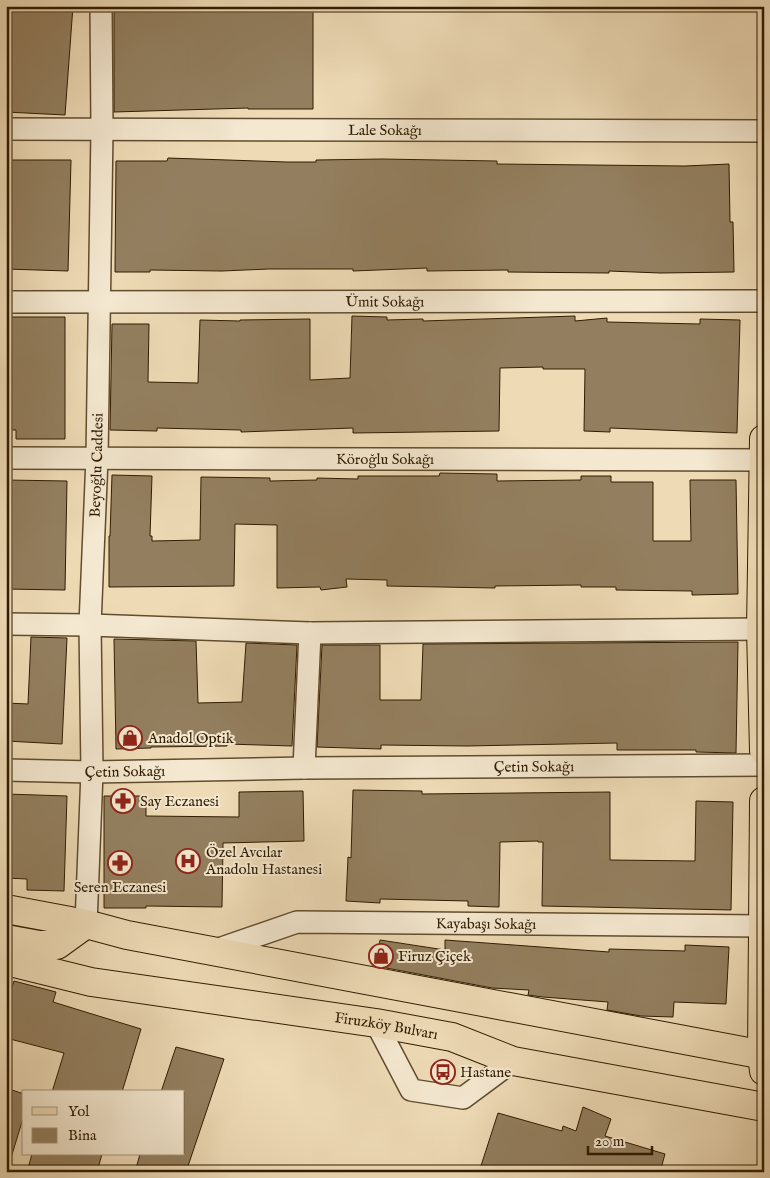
<svg xmlns="http://www.w3.org/2000/svg" width="770" height="1178" font-family="'IM FELL English',serif">
<style>
.building{fill:#937f5f;stroke:#301c01}
.lines{fill:none;stroke-linecap:round;stroke-linejoin:round}
.minor-casing{stroke:#604c2e;stroke-width:24}
.primary-casing{stroke:#301c01;stroke-width:30}
.minor{stroke:#f4e8d0;stroke-width:21}
.primary{stroke:#eedbb6;stroke-width:28}
.labels{text-anchor:middle;dominant-baseline:central;stroke-width:4;stroke-linejoin:round;paint-order:stroke}
.street-label{font-size:15px;fill:#301c01;stroke:#f4e8d0}
.poi-label{font-size:15px;fill:#301c01;stroke:#f4e8d0;text-anchor:start}
</style>
<rect width="100%" height="100%" fill="#eedbb6"/>
<filter id="stains"><feTurbulence type="fractalNoise" baseFrequency=".004" numOctaves="4"/><feColorMatrix values="0 0 0 0 .2 0 0 0 0 .09 0 0 0 0 .02 0 0 0 .5 -.17"/></filter>
<radialGradient id="worn" r=".72"><stop offset=".6" stop-color="#630" stop-opacity="0"/><stop offset="1" stop-color="#630" stop-opacity=".3"/></radialGradient>
<!-- building -->
<path class="building" d="M6 6H73L65 115 6 112Z
M114 6H313V109H248V108L114 112Z
M168 158 287 162H316V160L382 159 497 161V164L685 166 729 164 730 222H733L734 272 660 273 609 271V273L508 272V270L427 271V268L353 271V269H269L222 271 150 270V272H115L116 161H167Z
M6 160H71L68 271 6 269Z
M352 316 387 317V320L423 319V321L575 316V321L607 318V322L700 324V319L740 320 737 433 610 428V432L584 431 585 369H543V367L500 368 499 431 353 433V428L241 432V430L157 428V431L110 430 112 324H149L148 382 198 383 200 320 240 321V320L310 319V380L350 378Z
M6 317H65V439H16V430H6Z
M440 473 497 474V481L581 480V476H611V482H653V541H691L690 480H736L738 594 692 595V591L616 590V587H581V585L495 586V588L387 586V580L346 579 347 587 321 590 320 587 277 588V525L235 524 234 586 109 587V536H110L112 475 152 476 150 536H152V541L200 540 201 477 270 478V481L317 480V478L358 479V476H439Z
M6 480 67 481 65 590 6 589Z
M31 637 67 638 62 744 6 741V703L28 704Z
M114 639 196 641 198 703 242 702 246 643 297 645 292 746 227 744V746L151 747V748L116 749Z
M738 642 736 753 696 752V750H617V743L467 746 381 745V749L317 747 322 645H380V700H421L423 644Z
M353 790 422 791V794L610 792V860L695 861 696 801 733 802 731 910 542 906 543 842H538V841L500 842 499 907 468 906V901L380 899V903L346 901 348 857 351 858Z
M303 791 304 841 223 843 222 907 146 906V908H104V796H146V816L239 817V792Z
M6 794 67 796 64 891 27 890V879L6 878Z
M380 940 445 950V940L609 952V949L685 951V945L729 947 726 1004 674 1002 673 1017 641 1016 607 1010 608 1002 543 997 528 995 529 990 492 988 376 966Z
M14 981 56 992 53 1002 141 1029 122 1092H52L64 1053 6 1038V1007Z
M176 1047 224 1059 186 1172H135L140 1154H184V1092H161Z
M6 1088 24 1094V1115L11 1158H6Z
M583 1107 611 1119 605 1136 665 1154 660 1172H479L498 1113 562 1131 563 1126 576 1131Z
M32 1154H102L97 1172H27Z"/>
<g class="lines">
<defs>
<g id="minor">
<path id="s1" d="M6 129 764 131"/>
<path id="s2" d="M6 302 764 301"/>
<path id="s3" d="M6 458 764 460"/>
<path d="M6 624 90 625 310 633 761 629"/>
<path d="M304 768 310 633"/>
<path id="s4" d="M6 770 92 772 304 768 764 765"/>
<path id="s5" d="M86 924 92 772 90 625 97 458 102 130 101 6"/>
<path id="s6" d="M213 951 297 922 763 926"/>
<path d="M376 1023 411 1090 463 1098 513 1061"/>
</g>
<g id="primary">
<path d="M764 439 761 629 764 751"/>
<path d="M764 801 762 1054 764 1071"/>
<path d="M6 909 86 924 127 935 764 1055"/>
<path d="M6 939 39 945H57L86 924"/>
<path id="s7" d="M6 961 91 982 376 1023 452 1037 513 1061 764 1107"/>
</g>
</defs>
<!-- minor casing -->
<use href="#minor" class="minor-casing"/>
<!-- primary casing -->
<use href="#primary" class="primary-casing"/>
<!-- minor -->
<use href="#minor" class="minor"/>
<!-- primary -->
<use href="#primary" class="primary"/>
</g>
<!-- icons -->
<defs>
<symbol id="shop-ring" viewBox="-11 -11 22 22"><circle r="9.5" fill="#f4e8d0" stroke="#8f2418" stroke-width="1.5"/><path d="M-5-2.5h2.3a2.7 3.5 0 0 1 5.4 0H5L5.5 6h-11ZM-1.5-2.5h3a1.5 2.3 0 0 0-3 0Z" fill="#8f2418"/></symbol>
<symbol id="pharmacy-ring" viewBox="-11 -11 22 22"><circle r="9.5" fill="#f4e8d0" stroke="#8f2418" stroke-width="1.5"/><path d="M-2-6h4v4h4v4h-4v4h-4v-4h-4v-4h4Z" fill="#8f2418"/></symbol>
<symbol id="hospital-ring" viewBox="-11 -11 22 22"><circle r="9.5" fill="#f4e8d0" stroke="#8f2418" stroke-width="1.5"/><path d="M-5-5h3v3.5h4V-5h3V5h-3V1.5h-4V5h-3Z" fill="#8f2418"/></symbol>
<symbol id="bus-ring" viewBox="-11 -11 22 22"><circle r="9.5" fill="#f4e8d0" stroke="#8f2418" stroke-width="1.5"/><path d="M-5-6H5V4H4V6H2V4H-2V6H-4V4H-5ZM-3.5-4V0h7V-4ZM-3.5 1.2v1.5H-2V1.2ZM2 1.2v1.5H3.5V1.2Z" fill="#8f2418"/></symbol>
</defs>
<g fill-rule="evenodd">
<use href="#shop-ring" x="116" y="724" width="28" height="28"/>
<use href="#pharmacy-ring" x="109" y="787" width="28" height="28"/>
<use href="#hospital-ring" x="174" y="847" width="28" height="28"/>
<use href="#pharmacy-ring" x="106" y="849" width="28" height="28"/>
<use href="#shop-ring" x="367" y="942" width="28" height="28"/>
<use href="#bus-ring" x="429" y="1058" width="28" height="28"/>
</g>
<g class="labels">
<!-- street labels -->
<g class="street-label">
<text stroke="none"><textPath href="#s1" startOffset="379">Lale Sokağı</textPath></text>
<text stroke="none"><textPath href="#s2" startOffset="379">Ümit Sokağı</textPath></text>
<text stroke="none"><textPath href="#s3" startOffset="379">Köroğlu Sokağı</textPath></text>
<text stroke="none"><textPath href="#s5" startOffset="459">Beyoğlu Caddesi</textPath></text>
<text stroke="none"><textPath href="#s4" startOffset="528">Çetin Sokağı</textPath></text>
<text stroke="none"><textPath href="#s4" startOffset="119">Çetin Sokağı</textPath></text>
<text stroke="none"><textPath href="#s6" startOffset="278">Kayabaşı Sokağı</textPath></text>
<text stroke="none"><textPath href="#s7" startOffset="386">Firuzköy Bulvarı</textPath></text>
</g>
<!-- poi labels -->
<g class="poi-label">
<text x="148" y="738">Anadol Optik</text>
<text x="140" y="801">Say Eczanesi</text>
<text x="206" y="852">Özel Avcılar<tspan x="206" dy="17">Anadolu Hastanesi</tspan></text>
<text x="120" y="887" text-anchor="middle">Seren Eczanesi</text>
<text x="398" y="956">Firuz Çiçek</text>
<text x="460" y="1072">Hastane</text>
</g>
</g>
<!-- margin -->
<rect width="770" height="1178" fill="none" stroke="#eedbb6" stroke-width="25"/>
<rect x="8" y="8" width="755" height="1163" fill="none" stroke="#301c01" stroke-width="2.5"/>
<rect x="12" y="12" width="745" height="1153" fill="none" stroke="#301c01"/>
<!-- legend -->
<rect x="22" y="1090" width="162" height="65" fill="#f4e8d0" stroke="#a6967d"/>
<rect x="32" y="1107" width="25" height="8" fill="#eedbb6" stroke="#a6967d"/>
<text x="68" y="1116" font-size="15" fill="#301c01">Yol</text>
<rect x="32" y="1128" width="25" height="15" fill="#937f5f" stroke="#a6967d"/>
<text x="68" y="1140" font-size="15" fill="#301c01">Bina</text>
<!-- scale -->
<path d="M588 1146v8h64v-8" fill="none" stroke="#301c01" stroke-width="2.5"/>
<text x="595" y="1146" font-size="15" fill="#301c01" stroke="#f4e8d0" stroke-width="4" paint-order="stroke">20 m</text>
<rect width="100%" height="100%" filter="url(#stains)"/>
<rect width="100%" height="100%" fill="url(#worn)"/>
</svg>
